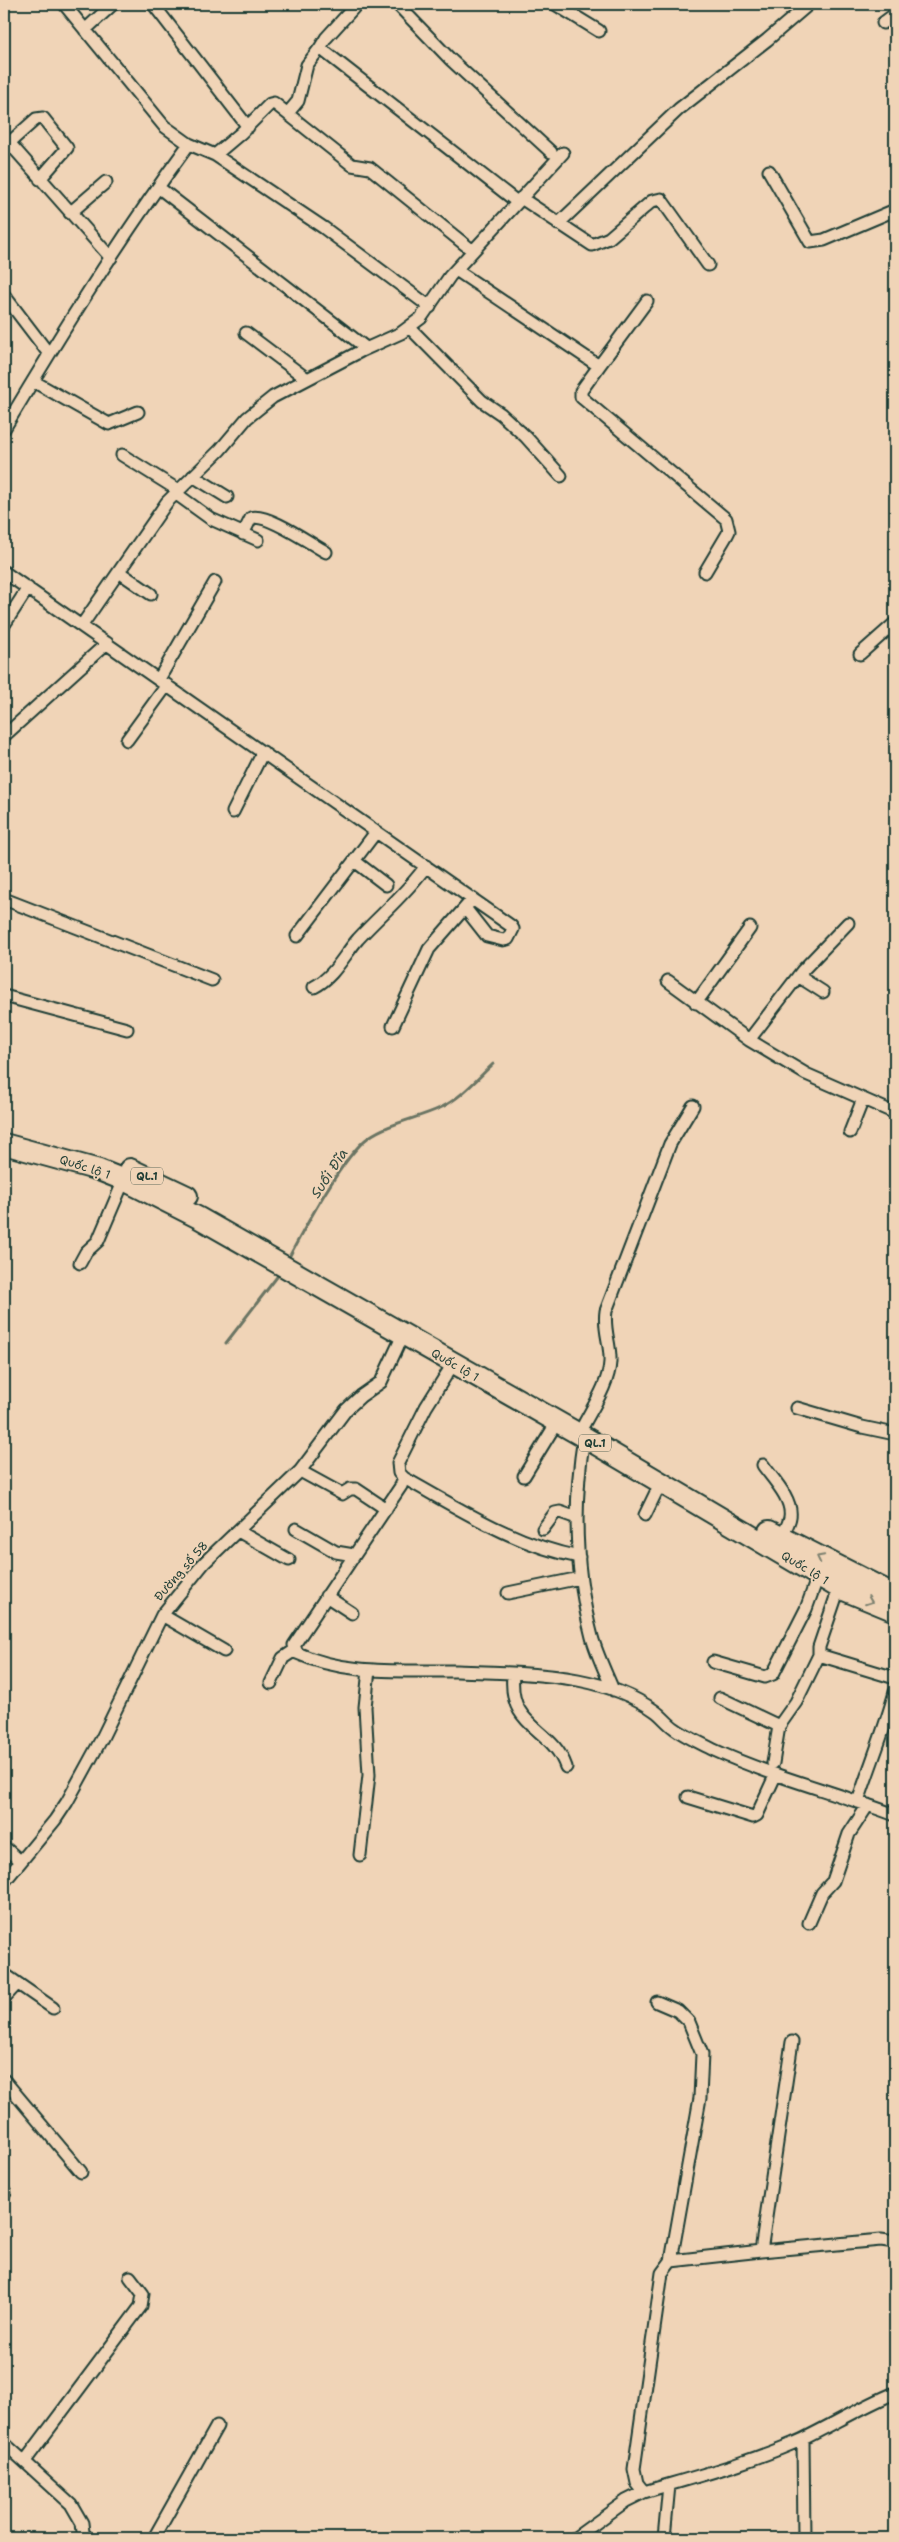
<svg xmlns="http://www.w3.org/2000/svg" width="899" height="2542" font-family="'Shantell Sans',sans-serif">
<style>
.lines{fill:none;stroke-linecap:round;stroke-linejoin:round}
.stream{stroke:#6b7463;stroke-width:3}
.street-casing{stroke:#1f3d34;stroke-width:15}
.highway-casing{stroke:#1f3d34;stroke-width:24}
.street{stroke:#f0d4b7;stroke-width:11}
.highway{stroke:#f0d4b7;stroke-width:20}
.oneway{stroke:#7d816f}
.labels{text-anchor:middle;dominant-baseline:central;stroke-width:4;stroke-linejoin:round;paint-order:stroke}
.shield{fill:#f0d4b7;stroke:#5e6a5b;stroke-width:1}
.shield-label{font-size:11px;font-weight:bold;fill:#1f3d34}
.street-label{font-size:12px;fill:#1f3d34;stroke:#f0d4b7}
.water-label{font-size:14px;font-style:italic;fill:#324b40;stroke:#f0d4b7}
</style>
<rect width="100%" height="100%" fill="#f0d4b7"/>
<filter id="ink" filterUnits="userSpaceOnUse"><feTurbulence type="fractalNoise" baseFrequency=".02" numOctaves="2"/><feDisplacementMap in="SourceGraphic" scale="10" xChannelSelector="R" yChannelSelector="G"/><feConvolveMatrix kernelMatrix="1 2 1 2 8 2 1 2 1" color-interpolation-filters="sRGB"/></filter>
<g filter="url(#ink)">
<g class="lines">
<!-- stream -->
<path class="stream" d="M287 1261C303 1231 343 1155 369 1137 389 1123 419 1118 440 1108 461 1098 477 1079 493 1064
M226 1343 280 1273"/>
<defs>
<path id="street" d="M64 4 164 126 189 144 215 155 241 133 270 104 274 103 352 165 370 168 473 251
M153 4 248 127
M357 4 326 38 320 48 517 202
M397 4 451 60 551 152
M555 4 599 31
M883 23 895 14
M85 30 113 4
M288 113 298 101 307 65 320 48
M4 137 111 258
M9 143 36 119 43 118 67 148 40 179
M215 155 324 228 430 307
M769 171 810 242 824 240 895 210
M158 187 366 348
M521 198 592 245 609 238 652 201 661 199 708 265
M70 213 106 182
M558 224 679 109 767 40 809 4
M456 270 599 366 647 301
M4 295 49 354
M410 328 482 401 501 414 526 437 561 476
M246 333 307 379
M599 366 581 391V397L726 519 729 531 727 535 705 572
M33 381 109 424 138 412
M4 429C62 332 122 235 189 144
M122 455 178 490
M193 476 227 497
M175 493 211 519 258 540
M243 534 251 518C266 512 311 544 326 552
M4 572 511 926 513 929 508 939 503 940 487 936 465 908
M119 572 151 594
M4 625 28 588
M82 625 167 502 220 450 247 418 273 397 361 351 401 333 421 318 450 276 563 153
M860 654 895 623
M159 679 215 582
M4 736 107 643
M127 740 167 685
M233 812 263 752
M356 862 386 885
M4 899 212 980
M297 936 376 832
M798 976 823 992
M668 981 749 1040 806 1074 895 1113
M314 987C334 977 344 955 358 939 381 914 406 894 426 866
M4 996 127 1029
M696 1003 750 928
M393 1026 429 949 470 902
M749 1040 802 971 848 923
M850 1132 863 1099
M80 1263 86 1252 98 1241 124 1180
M453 1364 426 1407 398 1463 399 1473 404 1478 401 1486 294 1645 297 1653C347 1676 404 1670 457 1671 494 1672 542 1673 578 1680 604 1685 633 1695 655 1711 662 1716 667 1723 674 1728 686 1737 701 1743 714 1750 773 1777 835 1792 895 1815
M797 1408 862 1427 895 1434
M584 1424C594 1405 609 1383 610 1362 611 1344 603 1330 606 1311L670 1144 693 1106
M584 1437C573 1504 575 1572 592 1637 597 1655 606 1673 613 1690
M763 1465C772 1478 793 1499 790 1517 789 1524 784 1532 781 1538
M300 1471 342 1494 350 1489H356L386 1509
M524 1476 557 1422
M404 1478C460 1509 515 1545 579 1557
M645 1515 661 1482
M296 1529 336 1552 354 1555
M543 1529 555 1513 560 1512 577 1518
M238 1531 289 1560
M839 1588 819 1647V1655L895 1678
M508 1593 580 1578
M326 1596 352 1613
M162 1615 224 1651
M713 1662 765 1677 773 1674 806 1609 818 1576
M513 1675C508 1729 552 1726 566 1767
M271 1683 283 1658 295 1650
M720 1698 779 1726 796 1702 819 1655
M773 1763 779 1726
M688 1797 753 1817 757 1815 775 1776
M858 1802C870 1765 885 1729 895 1692
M4 1847 20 1861
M360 1855 369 1775 365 1707 369 1670
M4 1882 55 1820 67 1802 102 1738 162 1615 204 1563 300 1471 346 1410 361 1396 381 1382 403 1335
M809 1923 822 1893 833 1881 849 1834 868 1805
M4 1974 53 2008
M4 1998 17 1984
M657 2002 678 2011 689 2022 702 2054 700 2098 671 2261
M4 2080 81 2172
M4 2192 5 2193
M761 2251 881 2240 895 2242
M803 2439 804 2538
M4 2443 71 2504 82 2523 83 2532 87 2538
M25 2461 141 2306 143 2294 130 2277
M644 2492 637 2483 634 2469 662 2273 671 2261 761 2251 792 2042
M154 2538 217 2426
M575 2538 626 2501 644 2492C698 2476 752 2462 803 2439 834 2424 863 2406 895 2393
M664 2538 669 2485"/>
<path id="highway" d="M4 1144 99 1170 124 1180 199 1218 584 1437 839 1588 895 1611
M130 1169 187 1196
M769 1531 895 1595"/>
</defs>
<!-- street casing -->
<use href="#street" class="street-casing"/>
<!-- highway casing -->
<use href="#highway" class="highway-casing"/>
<!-- street -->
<use href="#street" class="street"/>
<!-- highway -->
<use href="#highway" class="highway"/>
</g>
<!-- one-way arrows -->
<defs><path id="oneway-chevron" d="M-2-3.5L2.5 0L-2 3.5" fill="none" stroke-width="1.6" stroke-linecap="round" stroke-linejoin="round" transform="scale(1.25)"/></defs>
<g class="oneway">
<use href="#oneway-chevron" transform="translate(820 1558) rotate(-153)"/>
<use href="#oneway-chevron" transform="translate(869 1601) rotate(21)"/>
</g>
</g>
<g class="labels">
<!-- shield labels -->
<g class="shield">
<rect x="131" y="1167.5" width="32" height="17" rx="4"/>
<rect x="579" y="1434.5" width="32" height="17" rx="4"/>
</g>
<g class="shield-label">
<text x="147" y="1176">QL.1</text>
<text x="595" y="1443">QL.1</text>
</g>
<!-- street labels -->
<g class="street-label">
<text transform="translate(85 1167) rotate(18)">Quốc lộ 1</text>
<text transform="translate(455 1365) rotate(30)">Quốc lộ 1</text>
<text transform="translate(805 1568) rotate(31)">Quốc lộ 1</text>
<text transform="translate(181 1571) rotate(-49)">Đường số 58</text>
</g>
<!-- water labels -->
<g class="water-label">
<text transform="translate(329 1173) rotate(-57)">Suối Đĩa</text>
</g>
</g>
<!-- margin -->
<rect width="899" height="2542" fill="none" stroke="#f0d4b7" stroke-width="20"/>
<rect x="10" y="10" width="879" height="2522" fill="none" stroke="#1f3d34" stroke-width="2" filter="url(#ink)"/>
</svg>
